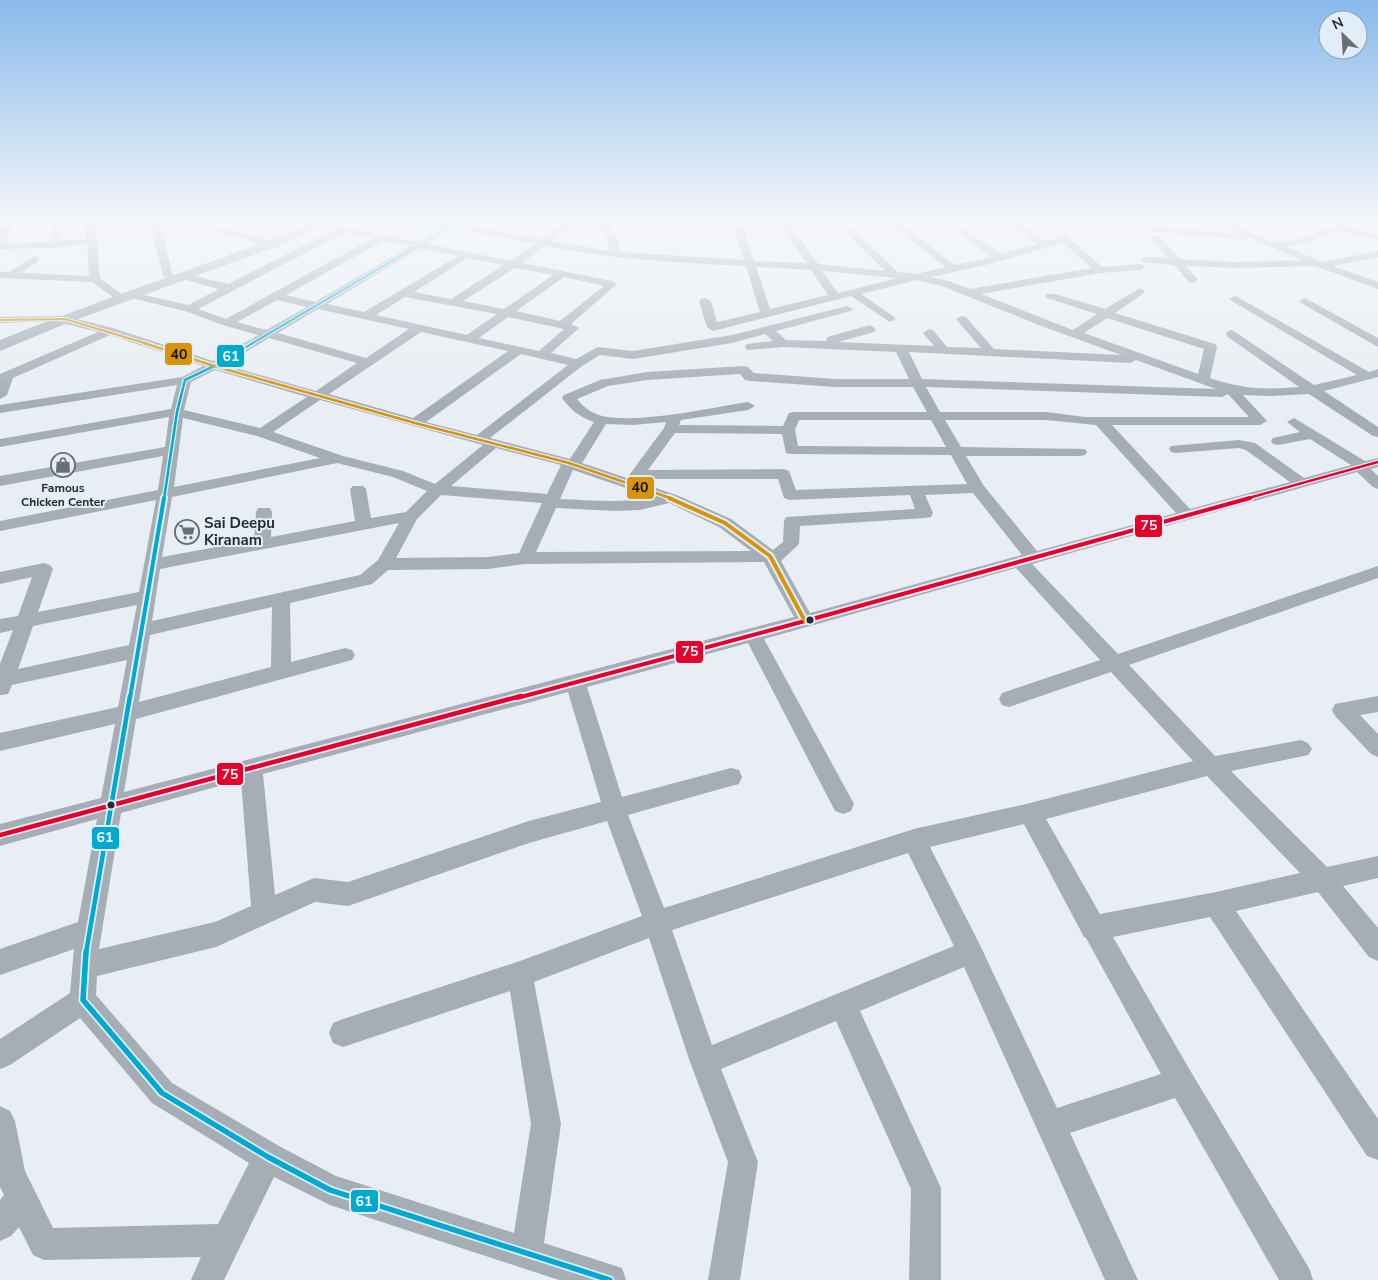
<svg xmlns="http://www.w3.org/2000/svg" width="1378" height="1280" font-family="'Nunito Sans',sans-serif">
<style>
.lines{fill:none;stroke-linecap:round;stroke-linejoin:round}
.minor{fill:#a5adb5;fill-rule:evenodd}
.major{fill:#a6aeb8;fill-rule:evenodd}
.bus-1-far2-casing{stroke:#e2edfa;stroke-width:5}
.bus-1-far1-casing{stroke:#e2edfa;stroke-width:8}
.bus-1-casing{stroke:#e2edfa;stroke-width:8}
.bus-2-far4-casing{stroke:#e2edfa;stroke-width:4}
.bus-2-far3-casing{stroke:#e2edfa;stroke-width:5}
.bus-2-far2-casing{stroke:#e2edfa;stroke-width:8}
.bus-2-far1-casing{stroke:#e2edfa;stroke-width:8}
.bus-2-casing{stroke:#e2edfa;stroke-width:9}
.bus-3-far2-casing{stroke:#e2edfa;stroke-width:4}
.bus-3-far1-casing{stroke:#e2edfa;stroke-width:5}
.bus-3-casing{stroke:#e2edfa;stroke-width:8}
.bus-1-far2{stroke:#e4002b;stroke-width:2.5}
.bus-1-far1{stroke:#e4002b;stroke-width:4}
.bus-1{stroke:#e4002b;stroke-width:4.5}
.bus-2-far4{stroke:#00a9ce;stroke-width:2}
.bus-2-far3{stroke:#00a9ce;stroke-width:2.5}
.bus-2-far2{stroke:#00a9ce;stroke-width:4}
.bus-2-far1{stroke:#00a9ce;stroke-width:4.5}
.bus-2{stroke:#00a9ce;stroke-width:5.5}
.bus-3-far2{stroke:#d89407;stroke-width:2}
.bus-3-far1{stroke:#d89407;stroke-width:2.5}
.bus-3{stroke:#d89407;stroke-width:4}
.bus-dot{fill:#272b30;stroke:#e2edfa;stroke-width:2}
.labels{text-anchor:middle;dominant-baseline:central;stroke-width:4;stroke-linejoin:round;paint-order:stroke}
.far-poi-label{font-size:12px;font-weight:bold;fill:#272b30;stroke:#e2edfa}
.poi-label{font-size:15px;font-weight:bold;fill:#272b30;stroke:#e2edfa;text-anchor:start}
.line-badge{stroke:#e2edfa;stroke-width:2}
.badge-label{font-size:14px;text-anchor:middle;font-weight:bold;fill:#fff}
.pale-badge-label{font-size:14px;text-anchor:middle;font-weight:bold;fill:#111}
</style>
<rect width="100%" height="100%" fill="#e8eef4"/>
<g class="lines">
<!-- minor -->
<path class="minor" d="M3 223H13L6 243 50 242 53 223H63L60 241 86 239 85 223H95L100 278 123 295 121 297H113L92 282 0 278V272H9L34 256 38 257 39 259 38 261 22 273 89 276 87 244 55 248 0 249V232Z
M150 223H160L173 276 172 278 168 279 163 276Z
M194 223H204L266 239 268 241 263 244 195 226Z
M306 223H324L418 242 444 226 438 225 436 223H455L541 239 564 223H575L551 241 609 251 608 239 598 223H608L618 239 620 252 744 260 732 223H742L754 261 807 263 779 223H789L818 264 885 271 836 223H846L898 272 917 274 945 267 889 223H900L955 265 992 257 945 223H956L1001 254 1037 244 1006 223H1017L1046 241 1065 236 1068 237 1102 267 1141 264 1146 267 1141 270 1100 273 981 294 1073 330 1097 314 1047 298 1045 296 1047 294H1055L1105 309 1140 288 1145 291 1144 293 1115 313 1215 344 1217 347 1210 378C1242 389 1265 390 1299 387L1228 337 1226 334 1228 331 1232 330 1314 385 1357 375 1232 301 1230 299 1232 297 1236 296 1369 372 1378 369V377L1324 391 1378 427V437L1373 436 1309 394 1272 396 1243 395 1267 421 1260 425H1112L1190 509 1290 482 1246 450 1239 448 1176 453 1171 452 1169 449 1171 446 1239 440 1255 443 1304 478 1351 465 1310 439 1278 445 1273 444 1271 441 1273 438 1300 432 1287 422 1294 418 1365 461 1378 458V467L1371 469 1378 476V489L1373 487 1357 472 1032 564 1118 654 1378 566V578L1129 665 1215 756 1301 740 1308 743 1312 749 1308 755 1231 771 1327 867 1378 856V878L1343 886 1378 928V961L1369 957 1318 892 1236 911 1378 1119V1160L1367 1156 1210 917 1113 937 1191 1072 1309 1268 1313 1280H1279L1175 1098 1070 1133 1138 1280H1105L964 967 860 1011 941 1188V1280H909L911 1189 836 1021 721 1069 758 1162 740 1280H708L728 1162 690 1062 649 938 534 982 561 1124 544 1243 622 1268 626 1280H559L330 1205 274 1177 224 1280H191L201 1257 44 1260 33 1255 19 1227 11 1236 0 1241V1200L4 1195 0 1187V1106L10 1111 15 1121 25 1171 53 1228 218 1224 249 1163 152 1103 80 1018 10 1065 0 1069V1039L70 993 74 949 0 975V949L78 922 97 819 0 846V824L101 798 115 724 0 751V733L118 707 127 660 12 685 8 694 0 695V664L13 630 0 633V619L18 616 32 577 0 584V572L44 563 50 565 53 569 38 612 139 592 156 500 0 531V521L158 490 163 456 0 486V476L165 447 169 417 0 447V439L171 409 177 385 0 413V405L182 377 203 366 110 335 13 378 7 395 0 399V374L98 332 54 321 0 323V317L65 316 113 328 213 361 258 335 223 325 185 311 127 297 125 295 131 292 188 305 219 289 179 278 178 276 179 274 183 273 228 284 334 230 308 225ZM454 228 535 244 511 261 428 244ZM344 233 373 238 226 319 198 309ZM383 241 410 246 315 302 286 295ZM1063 243 1092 268 970 289 949 281 931 277 982 266ZM545 246C612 259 678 263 746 266L760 312 717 322 711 301 705 298 701 299 699 301 707 327 713 331 851 296 890 322 896 319 894 317 861 294 917 280 942 286 1039 325 1121 355 994 349 966 317 962 316 956 319 981 348 947 347 933 330 929 329 923 333 934 346 838 342 874 332 876 329 870 325 827 337 826 341 786 340 776 331 851 311 853 309 847 306 732 335 633 351 598 347 576 359 551 353 579 328 571 324 617 284 612 281 522 263ZM421 248 458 256 364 312 327 304ZM468 258 504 265 451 299 414 292ZM756 267 811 270 828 295 770 309ZM515 268 553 275 504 309 463 301ZM822 271 898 278 838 293ZM564 277 604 286 560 321 516 311ZM405 297 497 314 467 335 376 315ZM277 300 307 307 266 330 237 322ZM318 309 409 329 366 358 278 333ZM508 317 564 329 539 351 479 338ZM1107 318 1204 349 1198 374 1084 333ZM421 332 508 351 413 418 329 394ZM765 334 773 341 747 344 745 347 747 350 783 347 896 352 909 379H835L754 373 748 367 743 366 647 372 600 380 564 395 562 398C571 410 579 417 594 422L570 459 490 438 582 366 600 355 633 359 732 343ZM269 338 357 363 316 391 225 365ZM909 352 1130 363 1136 360 1216 389 922 379ZM521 354 568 365 477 435 426 422ZM215 370 307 397 260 428 184 410 191 382ZM740 374 745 380 750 381 835 387H913L927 412H794L789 413 783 426 679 425 681 420 748 410 755 406 748 402C709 408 639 424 602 416 592 413 584 408 577 399L608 386 647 380ZM926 387 1222 397 1228 394 1249 417H1085L1046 412H940ZM320 400 483 445 435 484 403 471 343 456 273 432ZM183 418 257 436 320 458 174 487ZM799 420H931L946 447 798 446 795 430ZM945 420H1046L1096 425 1176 513 1037 551 984 486 966 456H1080L1085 455 1087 452 1085 449 961 447ZM666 422 664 428 627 478 582 463 606 424 633 425ZM675 433 782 434 786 453 791 454 951 455 967 484 796 490 789 471 784 469 648 470ZM496 448 561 465 547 494 451 486ZM337 463 393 477 427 491 406 512 371 518 366 489 363 486H353L350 489 355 521 271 537 272 512 270 508H258L256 512 254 540 162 557 172 497ZM573 470 652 497C623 504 591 500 560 499ZM641 479H778L784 498 789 500 910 495 915 509 786 517 784 521 783 542 773 550 731 519 679 496 639 482ZM973 493 1022 555 810 613 781 561 799 544 800 526 925 518 931 517 933 513 925 495ZM441 495 542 503 519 553 488 557 396 558 417 519ZM669 503 719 527 751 551 536 552 556 508 615 511 640 510ZM399 523 378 560 360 575 152 621 160 569ZM764 562 794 617 124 792 136 719 352 660 355 655 352 650 345 648 291 662 290 603 372 584 388 570 488 569 525 564ZM1016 568 1100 660 1002 693 999 699 1002 705 1009 707 1111 672 1193 761 1030 803 914 829 664 908 628 815 731 786 739 784 742 777 739 770 731 768 622 797 587 687 748 643 835 811 843 814 851 811 854 804 764 639ZM137 605 129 645 18 669 33 626ZM272 607 271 667 139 702 150 635ZM568 692 601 802 529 821 348 882 314 878 275 895 263 774ZM1207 776 1300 873 1216 892 1100 914 1046 819ZM241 780 251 906 215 922 99 949 121 813ZM607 821 642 916 520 961 343 1019 333 1023 329 1033 333 1043 343 1047 510 991 531 1124 514 1233 336 1176 279 1146 172 1083 96 995 97 976 216 947 315 902 348 906 529 843ZM1024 824 1084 937 1086 938 1161 1074 1057 1108 979 943 930 847ZM908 853 954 946 712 1045 672 930Z
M1090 223H1122L1240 234 1218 223C1239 221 1254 237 1273 241 1287 244 1306 237 1319 232L1296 225 1294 223H1308L1328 229 1343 223H1356L1348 227 1378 234V240L1339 231 1307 243 1285 246 1322 262 1378 251V257L1333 266 1378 282V289L1315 266 1237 268 1186 266 1198 280 1193 283 1189 282 1174 265 1142 262 1141 260 1146 257 1168 258 1152 240V236H1158L1180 259 1237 262 1301 260 1248 237 1243 240 1095 226Z
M1305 298 1378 338V347L1301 303 1299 301Z
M1378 696V712L1360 715 1378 734V757L1371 754 1335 716 1332 710 1335 704Z"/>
<!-- major -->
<path class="major" d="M312 223H328L326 226 278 246 70 322 0 351V340C103 298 209 265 312 223Z"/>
<defs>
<path id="bus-1-far2" d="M1245 499 1378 462"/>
<path id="bus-1-far1" d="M517 698 805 621 1250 498"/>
<path id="bus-1" d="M0 835 521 696"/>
<path id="bus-2-far4" d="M251 344 453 225"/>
<path id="bus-2-far3" d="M164 499 177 412 185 380 214 366 253 343"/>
<path id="bus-2-far2" d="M130 698 164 498"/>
<path id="bus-2-far1" d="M86 953 130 696"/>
<path id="bus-2" d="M86 952 83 1000 162 1093 268 1157 330 1190 610 1280"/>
<path id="bus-3-far2" d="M0 320 65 319 148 344"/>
<path id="bus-3-far1" d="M144 343 214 366 415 423 569 463 673 499"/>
<path id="bus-3" d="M669 498 725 523 770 556 805 621"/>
</defs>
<!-- bus-1-far2 casing -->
<use href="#bus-1-far2" class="bus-1-far2-casing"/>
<!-- bus-1-far1 casing -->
<use href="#bus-1-far1" class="bus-1-far1-casing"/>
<!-- bus-1 casing -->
<use href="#bus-1" class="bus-1-casing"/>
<!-- bus-2-far4 casing -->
<use href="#bus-2-far4" class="bus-2-far4-casing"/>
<!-- bus-2-far3 casing -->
<use href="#bus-2-far3" class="bus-2-far3-casing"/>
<!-- bus-2-far2 casing -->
<use href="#bus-2-far2" class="bus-2-far2-casing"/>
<!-- bus-2-far1 casing -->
<use href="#bus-2-far1" class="bus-2-far1-casing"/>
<!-- bus-2 casing -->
<use href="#bus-2" class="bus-2-casing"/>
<!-- bus-3-far2 casing -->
<use href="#bus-3-far2" class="bus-3-far2-casing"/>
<!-- bus-3-far1 casing -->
<use href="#bus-3-far1" class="bus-3-far1-casing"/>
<!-- bus-3 casing -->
<use href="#bus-3" class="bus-3-casing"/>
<!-- bus-1-far2 -->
<use href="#bus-1-far2" class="bus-1-far2"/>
<!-- bus-1-far1 -->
<use href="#bus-1-far1" class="bus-1-far1"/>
<!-- bus-1 -->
<use href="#bus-1" class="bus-1"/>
<!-- bus-2-far4 -->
<use href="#bus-2-far4" class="bus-2-far4"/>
<!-- bus-2-far3 -->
<use href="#bus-2-far3" class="bus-2-far3"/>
<!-- bus-2-far2 -->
<use href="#bus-2-far2" class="bus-2-far2"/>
<!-- bus-2-far1 -->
<use href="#bus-2-far1" class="bus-2-far1"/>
<!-- bus-2 -->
<use href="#bus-2" class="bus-2"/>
<!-- bus-3-far2 -->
<use href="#bus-3-far2" class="bus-3-far2"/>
<!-- bus-3-far1 -->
<use href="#bus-3-far1" class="bus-3-far1"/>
<!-- bus-3 -->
<use href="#bus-3" class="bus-3"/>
</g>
<!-- sky -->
<linearGradient id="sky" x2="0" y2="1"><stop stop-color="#89baec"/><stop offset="0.55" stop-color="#f5f7fa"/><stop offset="1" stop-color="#f5f7fa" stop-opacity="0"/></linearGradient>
<rect width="1378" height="402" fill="url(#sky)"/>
<!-- icons -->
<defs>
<symbol id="shop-ring" viewBox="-11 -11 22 22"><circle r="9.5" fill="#e2edfa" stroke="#6b6f75" stroke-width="1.5"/><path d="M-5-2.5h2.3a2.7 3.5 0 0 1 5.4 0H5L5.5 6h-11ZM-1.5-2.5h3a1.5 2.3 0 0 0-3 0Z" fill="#6b6f75"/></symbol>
<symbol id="supermarket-ring" viewBox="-11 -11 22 22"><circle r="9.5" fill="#e2edfa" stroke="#6b6f75" stroke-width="1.5"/><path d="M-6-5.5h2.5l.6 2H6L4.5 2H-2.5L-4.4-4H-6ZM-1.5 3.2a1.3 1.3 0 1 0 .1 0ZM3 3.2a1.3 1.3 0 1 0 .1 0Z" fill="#6b6f75"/></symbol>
</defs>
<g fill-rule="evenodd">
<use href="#shop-ring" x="49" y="451" width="28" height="28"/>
<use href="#supermarket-ring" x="173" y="518" width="28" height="28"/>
</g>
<!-- markers -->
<g class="bus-dot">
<circle cx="810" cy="620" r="4.5"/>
<circle cx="111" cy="805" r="4.5"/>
</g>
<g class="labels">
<!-- far-poi labels -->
<g class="far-poi-label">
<text x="63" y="488">Famous<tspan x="63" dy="14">Chicken Center</tspan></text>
</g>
<!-- poi labels -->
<g class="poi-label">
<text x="204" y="523">Sai Deepu<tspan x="204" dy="17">Kiranam</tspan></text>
</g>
</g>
<g class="line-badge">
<rect x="164" y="342" width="29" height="24" rx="5" fill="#d89407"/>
<rect x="216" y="344" width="29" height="24" rx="5" fill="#00a9ce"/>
<rect x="626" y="476" width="29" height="24" rx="5" fill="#d89407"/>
<rect x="1134" y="514" width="29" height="24" rx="5" fill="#e4002b"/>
<rect x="675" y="640" width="29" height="24" rx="5" fill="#e4002b"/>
<rect x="216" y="762" width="28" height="24" rx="5" fill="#e4002b"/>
<rect x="91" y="826" width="29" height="24" rx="5" fill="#00a9ce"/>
<rect x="350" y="1189" width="29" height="24" rx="5" fill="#00a9ce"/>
</g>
<g class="badge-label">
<text x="231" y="361">61</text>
<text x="1149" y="530">75</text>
<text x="690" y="656">75</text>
<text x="230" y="779">75</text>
<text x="105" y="842">61</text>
<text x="364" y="1206">61</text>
</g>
<g class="pale-badge-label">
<text x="179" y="359">40</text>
<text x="640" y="492">40</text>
</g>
<!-- north arrow -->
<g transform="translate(1343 35) rotate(335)"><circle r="24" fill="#e2edfa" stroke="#979fa9"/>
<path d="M0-4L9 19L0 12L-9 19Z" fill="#6b6f75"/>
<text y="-8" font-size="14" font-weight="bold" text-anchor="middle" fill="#272b30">N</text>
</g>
</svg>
